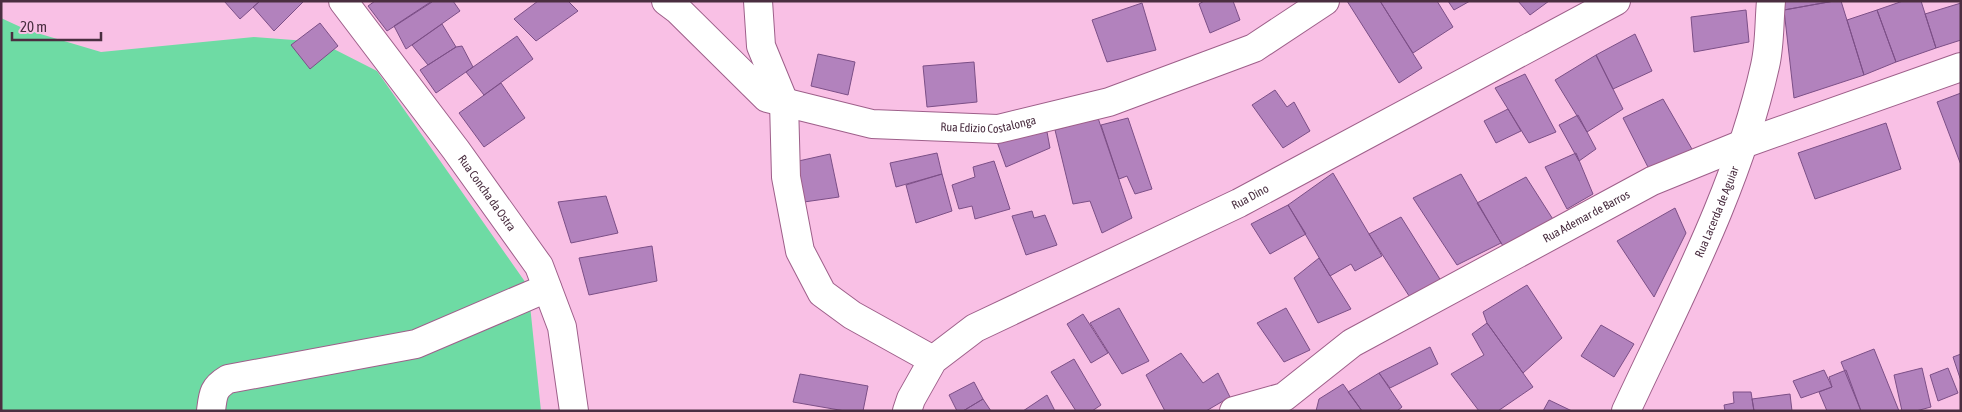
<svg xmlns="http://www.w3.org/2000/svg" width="1962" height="412" font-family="'Asap Condensed',sans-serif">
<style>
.green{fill:#6edba4}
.building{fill:#b282bd;stroke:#7c4f87}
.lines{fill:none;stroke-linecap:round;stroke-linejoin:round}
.minor-casing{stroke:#9e5f8a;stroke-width:30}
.minor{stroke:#fff;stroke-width:28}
.labels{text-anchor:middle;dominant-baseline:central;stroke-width:4.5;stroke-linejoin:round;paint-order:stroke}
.street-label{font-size:12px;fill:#4a2e40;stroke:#f9c0e5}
</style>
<rect width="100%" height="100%" fill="#f9c0e5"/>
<!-- green -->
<path class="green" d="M1 18 27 30 101 52 254 37 320 42 377 71 528 286 541 411H1Z"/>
<!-- building -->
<path class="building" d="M224 1H260L240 19Z
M260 1H304L274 31 253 7Z
M375 1H431L432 2 387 31 368 6Z
M453 1 460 11 406 49 394 26 432 1Z
M538 1H568L578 11 536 41 514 19Z
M1204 1H1233L1240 20 1210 33 1199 4Z
M1347 1H1380L1422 68 1399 83Z
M1380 1H1437L1453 27 1413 53Z
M1448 1H1470L1454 10Z
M1518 1H1549L1530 15Z
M1783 1H1834L1784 10Z
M1834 1H1841L1864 75 1794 98 1784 10Z
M1903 1H1921L1936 48 1896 62 1877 10Z
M1142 3 1156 50 1107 62 1092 20Z
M1961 3V40L1936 48 1925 14Z
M1746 10 1749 42 1694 52 1691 17Z
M1877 10 1896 62 1864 75 1847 20Z
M320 23 338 46 310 69 291 45Z
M442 24 456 47 428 65 412 45Z
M1635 34 1652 71 1613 89 1596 55Z
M517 36 533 59 484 95 466 72Z
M462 46 473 67 436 93 420 70 456 47Z
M818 54 855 62 848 95 811 86Z
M1596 55 1623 109 1587 132 1555 80Z
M974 62 977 102 927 107 923 66Z
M1525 74 1556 132 1529 143 1495 88Z
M501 83 525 118 484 147 459 113Z
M1275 90 1287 107 1294 102 1310 131 1283 148 1252 105Z
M1961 93V165L1937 102Z
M1663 99 1696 156 1652 175 1623 118Z
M1508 109 1521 131 1496 143 1484 121Z
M1578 115 1596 149 1579 161 1559 125Z
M1098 118 1132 218 1102 233 1090 201 1073 204 1055 130Z
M1128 118 1152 189 1135 194 1127 176 1119 179 1101 125Z
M1886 123 1901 169 1815 199 1798 153Z
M1047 132 1050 148 1006 167 996 139Z
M937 153 942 174 896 187 890 163Z
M1576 153 1593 194 1567 209 1545 167Z
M830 154 839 197 804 202 794 162Z
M994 161 1010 209 975 219 972 206 959 209 952 185 975 177 973 167Z
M1333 173 1382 256 1355 271 1351 264 1330 276 1288 205Z
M942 174 952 211 916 223 906 185Z
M1461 174 1501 243 1457 265 1413 198Z
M1526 177 1556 224 1506 251 1477 203Z
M606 196 618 233 571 243 558 202Z
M1288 205 1306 234 1270 254 1251 224Z
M1675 208 1686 233 1654 297 1617 241Z
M1032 211 1034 218 1045 215 1057 245 1026 255 1012 216Z
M1401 217 1443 284 1413 302 1369 234Z
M652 246 657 281 589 295 579 258Z
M1319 258 1351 309 1318 323 1294 278Z
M1527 285 1562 338 1523 373 1487 323 1483 312Z
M1119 308 1149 361 1122 374 1090 323Z
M1286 308 1310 350 1284 362 1257 323Z
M1083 314 1108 353 1091 363 1067 324Z
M1487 323 1533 387 1498 411H1479L1451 374 1484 355 1472 334Z
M1601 325 1634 344 1614 377 1581 356Z
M1430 347 1438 364 1390 388 1379 373Z
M1874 349 1899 411H1861L1841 362Z
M1181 353 1203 383 1218 373 1230 397 1206 411H1165L1146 375Z
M1961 354V381L1953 357Z
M1074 359 1101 405 1092 411H1076L1051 372Z
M1922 368 1931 407 1916 411H1902L1894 375Z
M1948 368 1958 393 1938 401 1930 375Z
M1824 370 1832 387 1801 398 1793 381Z
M1846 370 1861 411H1827L1819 392 1832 387 1829 377Z
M1379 373 1402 407 1397 411H1362L1348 392Z
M800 374 868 386 863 411H845L793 402Z
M974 382 983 399 963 411H957L949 395Z
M1343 384 1362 411H1316L1319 399Z
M1733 392H1751L1754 411H1725L1724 405 1734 403Z
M1790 394 1792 411H1754L1752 399Z
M1047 395 1055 411H1023Z
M983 399 991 411H963Z
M1549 400 1572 411H1543Z"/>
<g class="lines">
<defs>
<g id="minor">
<path id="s1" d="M343 1 456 150 539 266 562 327 574 411"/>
<path id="s2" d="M666 1 678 10 767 98 872 124 998 129 1109 102 1254 48 1325 1"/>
<path d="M758 1 761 46 784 102 786 177 800 251 822 293 852 315 933 360"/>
<path d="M211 411C213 394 213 388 228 379L416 344 547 288"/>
<path id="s3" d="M907 411 911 399 933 360 975 328 1239 203 1616 1"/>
<path id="s4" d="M1234 411 1284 397 1352 343 1652 181 1743 144 1961 67"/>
<path id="s5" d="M1626 411C1678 299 1738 187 1765 66 1770 45 1769 22 1771 1"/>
</g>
</defs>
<!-- minor casing -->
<use href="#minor" class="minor-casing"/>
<!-- minor -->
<use href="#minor" class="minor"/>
</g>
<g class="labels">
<!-- street labels -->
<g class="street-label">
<text stroke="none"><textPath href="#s2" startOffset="365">Rua Edizio Costalonga</textPath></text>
<text stroke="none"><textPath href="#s1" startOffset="240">Rua Concha da Ostra</textPath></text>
<text stroke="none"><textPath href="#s3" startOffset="415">Rua Dino</textPath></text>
<text stroke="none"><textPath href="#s5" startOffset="219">Rua Lacerda de Aguiar</textPath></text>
<text stroke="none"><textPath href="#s4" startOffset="405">Rua Ademar de Barros</textPath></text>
</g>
</g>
<!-- border -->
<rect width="1962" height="412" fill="none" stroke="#4a2e40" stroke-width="5"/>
<!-- scale -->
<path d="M12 32v8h89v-8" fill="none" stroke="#4a2e40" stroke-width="2.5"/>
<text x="20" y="32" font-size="15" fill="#4a2e40" stroke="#f9c0e5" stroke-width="4" paint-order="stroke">20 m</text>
</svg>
